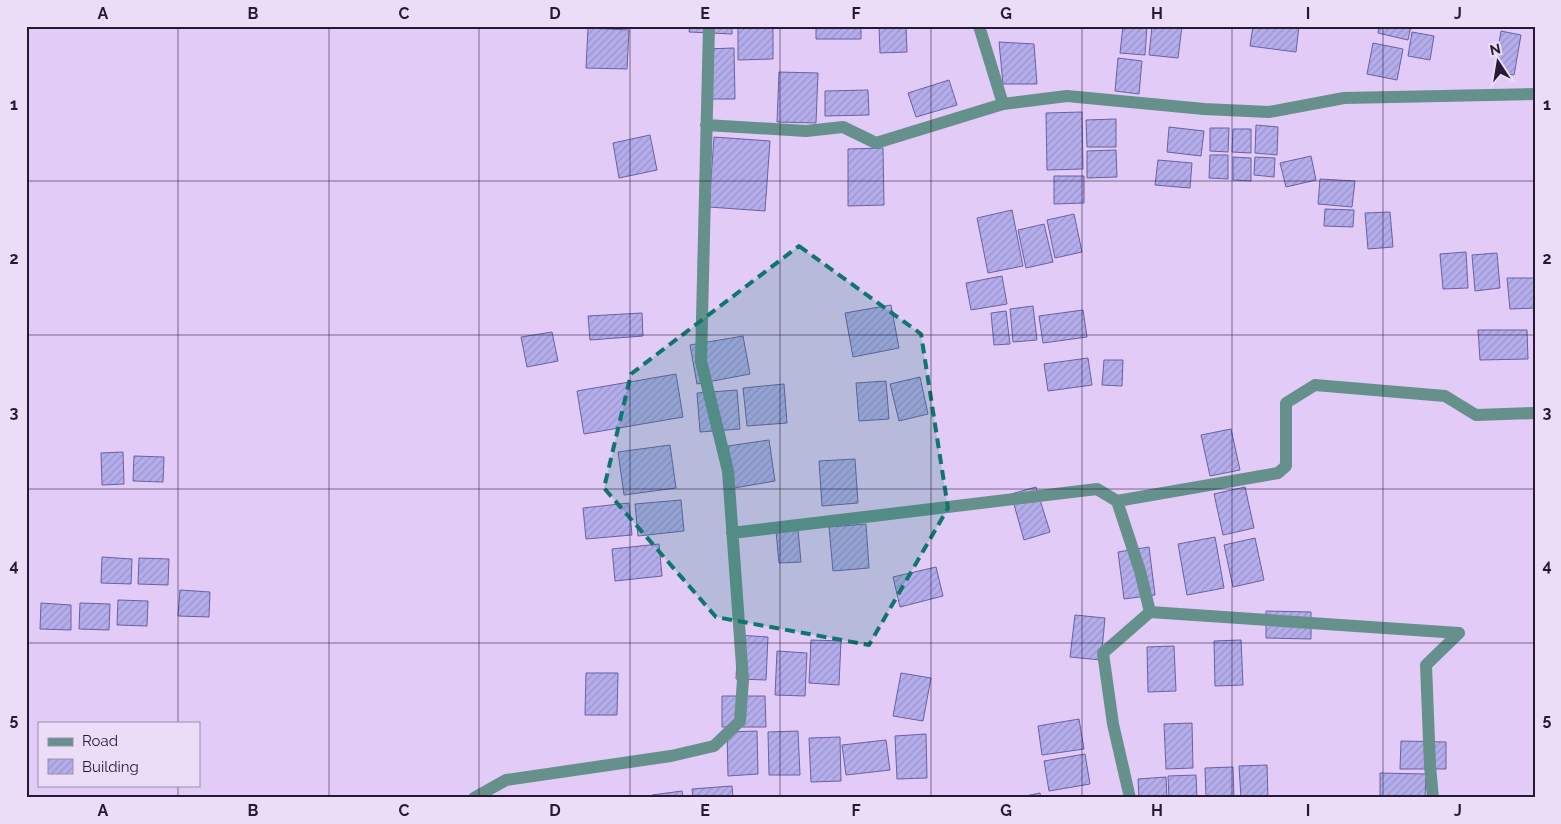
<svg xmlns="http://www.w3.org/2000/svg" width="1561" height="824" font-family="Raleway,sans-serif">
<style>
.building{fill:url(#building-hatch);stroke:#6a60a4}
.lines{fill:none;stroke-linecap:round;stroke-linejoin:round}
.street{stroke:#65908c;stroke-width:12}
.marked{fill:#0f766e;fill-opacity:0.2;stroke:#0f766e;stroke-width:4;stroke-dasharray:10 6;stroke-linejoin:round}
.grid{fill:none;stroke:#271833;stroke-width:1;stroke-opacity:0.55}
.neatline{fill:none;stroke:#271833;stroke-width:2}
.grid-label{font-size:16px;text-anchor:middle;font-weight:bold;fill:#271833}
</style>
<defs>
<pattern id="building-hatch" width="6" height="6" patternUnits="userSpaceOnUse" patternTransform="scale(1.25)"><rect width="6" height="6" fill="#b4adeb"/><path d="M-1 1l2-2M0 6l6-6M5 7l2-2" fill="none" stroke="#9b94ca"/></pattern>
</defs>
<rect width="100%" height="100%" fill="#e2cbf6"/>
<!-- building -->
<path class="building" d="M690 26H732V34L689 32Z
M738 26H773V59L738 60Z
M816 26H861V39H816Z
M879 26H906L907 52 880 53Z
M1123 26H1147L1145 55 1120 53Z
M1152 26H1182L1178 58 1149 55Z
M1253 26H1299L1296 52 1250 46Z
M1379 26H1411L1408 40 1378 33Z
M588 28 629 30 627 69 586 68Z
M1501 31 1521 35 1514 75 1494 72Z
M1412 32 1434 36 1430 60 1408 56Z
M999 42 1034 44 1037 84H1003Z
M1373 43 1403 49 1397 80 1367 74Z
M734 48 735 99H705V49Z
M1118 58 1142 61 1139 94 1115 91Z
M779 72 818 73 816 123 777 122Z
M949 80 957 105 916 117 908 93Z
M868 90 869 115 825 116V91Z
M1082 112 1083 169 1047 170 1046 113Z
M1116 119V147H1087L1086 120Z
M1256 125 1278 127 1277 155 1255 153Z
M1169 127 1204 131 1201 156 1167 152Z
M1210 128H1229L1228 152 1210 151Z
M1233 129H1251V153L1232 152Z
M650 135 657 170 619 178 613 143Z
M714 137 770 141 765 211 709 207Z
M883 148 884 205 848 206V149Z
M1116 150 1117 177 1087 178V151Z
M1210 155H1228V179L1209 178Z
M1311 156 1316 180 1286 187 1280 163Z
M1233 157 1251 158V181L1233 180Z
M1255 157 1275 158 1274 177 1254 175Z
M1158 160 1192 163 1190 188 1155 185Z
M1054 176H1084V203L1054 204Z
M1320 179 1355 181 1352 207 1318 204Z
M1325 209 1354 210 1353 227 1324 226Z
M1012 210 1023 266 988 273 977 218Z
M1390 212 1393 247 1368 249 1365 213Z
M1074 214 1082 252 1055 258 1047 220Z
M1044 224 1053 262 1026 268 1018 230Z
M1466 252 1468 288 1443 289 1440 254Z
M1497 253 1500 288 1475 291 1472 255Z
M1002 276 1007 304 971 310 966 283Z
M1507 278H1535V308L1510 309Z
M891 305 899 348 853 357 845 313Z
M1033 306 1037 340 1013 342 1010 309Z
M1083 310 1087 337 1043 343 1039 316Z
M1006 311 1010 344 994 345 991 313Z
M642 313 643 336 590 340 588 316Z
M1478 330H1527L1528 359 1480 360Z
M552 332 558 361 527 367 521 337Z
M743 336 750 374 697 384 690 345Z
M1088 358 1092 385 1048 391 1044 364Z
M1104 360H1123L1122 386 1102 385Z
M676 374 683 417 584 434 577 391Z
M920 377 928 414 899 421 890 384Z
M886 381 889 419 859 421 856 383Z
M784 384 787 423 747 426 743 388Z
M737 390 740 429 700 432 697 393Z
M1231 429 1240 470 1210 476 1201 435Z
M769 440 775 481 734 488 728 446Z
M670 445 676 488 624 495 618 452Z
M123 452 124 484 102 485 101 453Z
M134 456 164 457 163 482 133 481Z
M855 459 858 503 822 506 819 461Z
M1036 487 1050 532 1024 540 1011 494Z
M1245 487 1254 528 1223 535 1214 494Z
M681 500 684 531 638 536 635 504Z
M629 503 632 535 586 539 583 508Z
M866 524 869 568 833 571 829 527Z
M798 530 801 562 779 563 776 531Z
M1215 537 1224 588 1187 595 1178 544Z
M1255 538 1264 580 1233 587 1224 545Z
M659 544 662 576 615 581 612 549Z
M1149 547 1155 595 1124 599 1118 552Z
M102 557 132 559 131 584 101 583Z
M139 558 169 559 168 585 138 584Z
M936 567 943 596 900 607 893 577Z
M180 590 210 592 209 617 178 616Z
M118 600 148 601 147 626 117 625Z
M41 603 71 605V630L40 629Z
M80 603 110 604 109 630 79 629Z
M1266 611 1311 612V639L1266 638Z
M1075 615 1105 618 1101 660 1070 657Z
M738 635 768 637 766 680 736 679Z
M811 640 841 641 839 685 809 683Z
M1241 640 1243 685 1215 686 1214 641Z
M1174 646 1176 691 1148 692 1147 647Z
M777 651 807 653 805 696 775 695Z
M586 673H618L617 715H585Z
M901 673 931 678 923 721 893 716Z
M722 696H765L766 727H722Z
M1079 719 1084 749 1042 755 1038 726Z
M1192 723 1193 768 1166 769 1164 724Z
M757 731 758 774 728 776 727 732Z
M798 731 800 775H769L768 732Z
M926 734 927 778 897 779 895 736Z
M840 737 841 781 811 782 809 738Z
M886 740 890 770 846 775 842 745Z
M1401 741 1446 742V769H1400Z
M1085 754 1090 784 1049 791 1044 761Z
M1267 765 1268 798H1241L1239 766Z
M1233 767 1234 798H1206L1205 768Z
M1380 773 1426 774 1425 798H1380Z
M1196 775 1197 798H1169L1168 776Z
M1166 777 1167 798H1139L1138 779Z
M732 786 733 798H693L692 789Z
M682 791 683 798H652V795Z
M1040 793 1041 798H1016Z"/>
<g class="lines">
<!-- street -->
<path class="street" d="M979 26 1003 104 1067 96 1204 109 1269 112 1344 98 1535 94
M706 125 806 131 843 127 876 143 1003 104
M1117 501 1278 473 1286 466V403L1315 385 1445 396 1476 415 1535 413
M732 533 1097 489 1117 501 1140 571 1150 612 1459 633 1426 665 1430 766 1433 798
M474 798 506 780 671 756 714 746 740 721 743 680 728 471 701 361 709 26
M1130 798 1113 724 1103 653 1150 612"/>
</g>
<!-- marked area -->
<path class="marked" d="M799 246 921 334 948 508 869 645 716 617 604 488 631 374Z"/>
<!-- grid -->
<path class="grid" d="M178 26V723M329 26V798M479 26V798M630 26V798M780 26V798M931 26V798M1082 26V798M1232 26V798M1383 26V798M26 181H1535M26 335H1535M26 489H1535M26 643H1535M178 785V798"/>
<!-- border -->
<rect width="1561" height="824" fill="none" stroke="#ebdcf8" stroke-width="55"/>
<!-- legend -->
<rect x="38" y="722" width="162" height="65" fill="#ebdcf8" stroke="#9d8ea9"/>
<rect x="48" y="738" width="25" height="8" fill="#65908c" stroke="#9d8ea9"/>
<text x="82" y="746" font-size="15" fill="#271833">Road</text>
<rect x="48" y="759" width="25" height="15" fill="url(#building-hatch)" stroke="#9d8ea9"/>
<text x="82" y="772" font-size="15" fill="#271833">Building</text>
<!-- north arrow -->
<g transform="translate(1498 62) rotate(348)" stroke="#ebdcf8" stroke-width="4" paint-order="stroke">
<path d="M0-4L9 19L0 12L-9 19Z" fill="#271833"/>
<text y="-8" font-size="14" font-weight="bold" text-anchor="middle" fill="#271833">N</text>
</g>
<rect x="28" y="28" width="1506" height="768" class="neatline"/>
<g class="grid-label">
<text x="103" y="19">A</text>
<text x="253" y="19">B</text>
<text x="404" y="19">C</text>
<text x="555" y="19">D</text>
<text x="705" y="19">E</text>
<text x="856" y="19">F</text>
<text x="1006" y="19">G</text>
<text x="1157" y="19">H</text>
<text x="1308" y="19">I</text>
<text x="1458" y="19">J</text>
<text x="14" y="110">1</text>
<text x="1547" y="110">1</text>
<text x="14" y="264">2</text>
<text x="1547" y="264">2</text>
<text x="14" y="418">3</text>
<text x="1547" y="418">3</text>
<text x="14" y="571">4</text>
<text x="1547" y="571">4</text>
<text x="14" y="725">5</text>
<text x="1547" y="725">5</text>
<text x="103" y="816">A</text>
<text x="253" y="816">B</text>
<text x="404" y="816">C</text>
<text x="555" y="816">D</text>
<text x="705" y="816">E</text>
<text x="856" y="816">F</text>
<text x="1006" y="816">G</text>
<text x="1157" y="816">H</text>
<text x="1308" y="816">I</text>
<text x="1458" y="816">J</text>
</g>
</svg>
